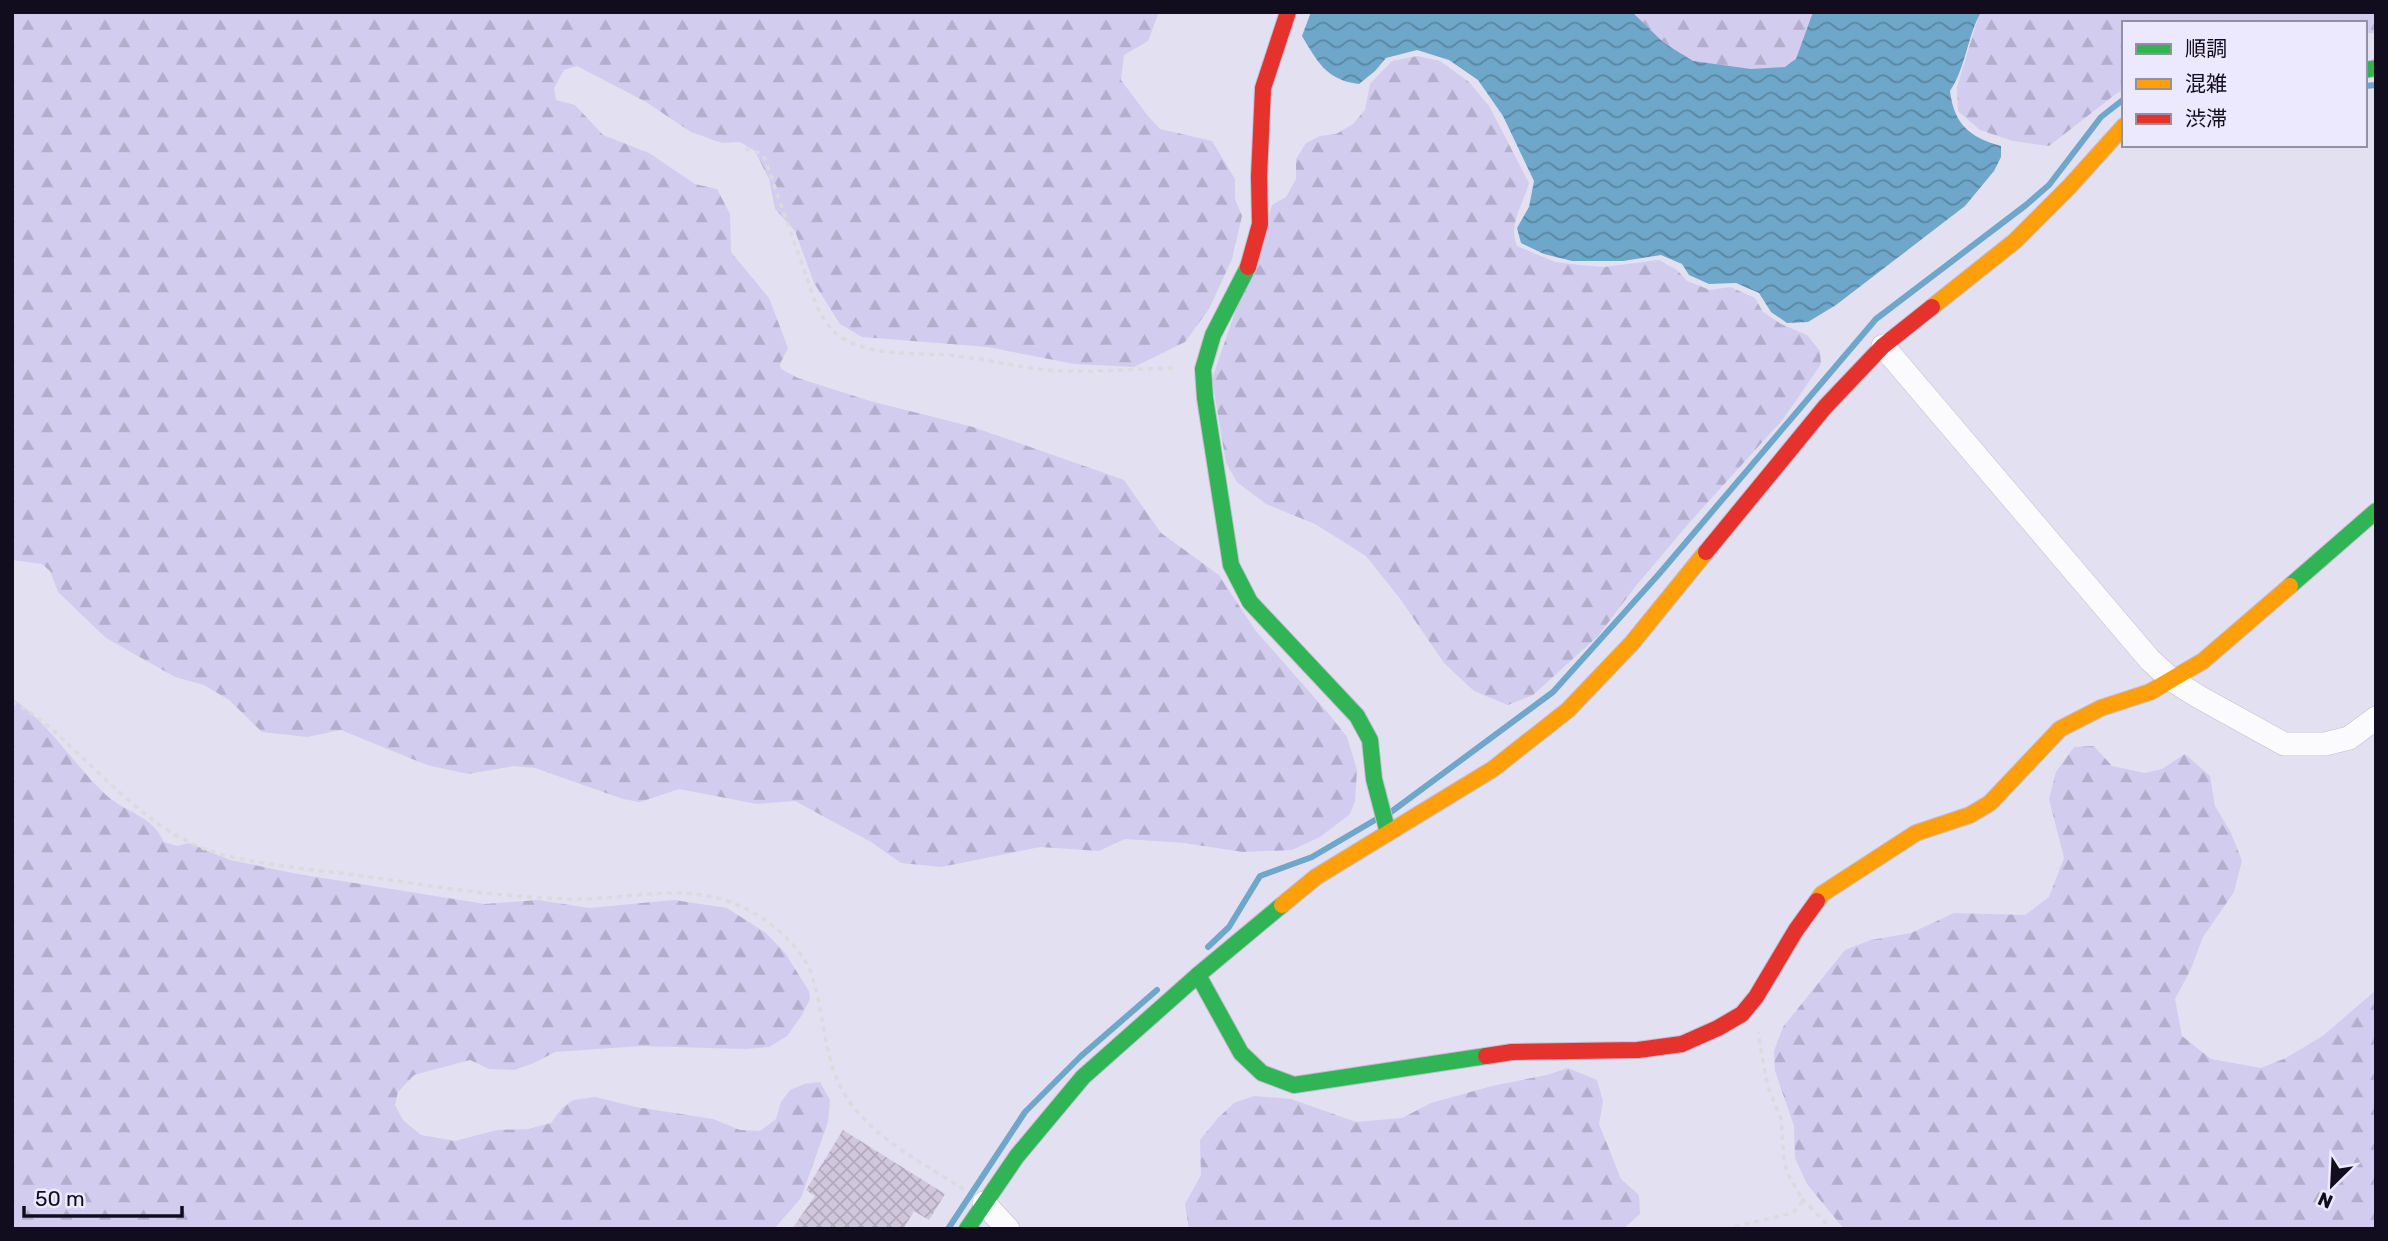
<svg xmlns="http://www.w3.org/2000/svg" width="2388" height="1241" font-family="Rubik,'Noto Sans JP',sans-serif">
  <defs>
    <pattern id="forest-firs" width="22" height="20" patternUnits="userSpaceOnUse" patternTransform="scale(1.75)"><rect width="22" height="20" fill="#d2ccee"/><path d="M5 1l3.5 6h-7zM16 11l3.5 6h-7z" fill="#b3aecc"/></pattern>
    <pattern id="water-waves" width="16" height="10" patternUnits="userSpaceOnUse" patternTransform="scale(1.75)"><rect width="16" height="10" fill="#6ea7c9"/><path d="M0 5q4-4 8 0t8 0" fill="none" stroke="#5986a3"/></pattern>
    <pattern id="building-cross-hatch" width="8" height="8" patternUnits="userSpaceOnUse" patternTransform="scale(1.75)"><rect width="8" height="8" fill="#d1c7dc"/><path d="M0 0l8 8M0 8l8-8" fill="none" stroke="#b2aabc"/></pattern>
  </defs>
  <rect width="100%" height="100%" fill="#e3e0f2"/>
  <g fill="url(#forest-firs)">
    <polygon points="12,12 1159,12 1148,41 1124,55 1121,80 1148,116 1160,129 1212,141 1235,179 1235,199 1242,216 1232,259 1209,309 1185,342 1134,367 1074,364 988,347 862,337 840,324 814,283 795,231 775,209 769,179 755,151 740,142 722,143 691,132 646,102 577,66 564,70 554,88 556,100 575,105 603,135 649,153 695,184 717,189 730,214 731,252 769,298 788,348 780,364 781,369 798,378 870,401 973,427 1124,480 1161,533 1219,575 1255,630 1328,713 1347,737 1357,770 1355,801 1350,814 1320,837 1292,850 1243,852 1184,843 1125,839 1099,851 1040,847 941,867 901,863 871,842 795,801 757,804 679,789 640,802 623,799 535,768 514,766 468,774 427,765 341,730 307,737 262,732 229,700 204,685 175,677 106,638 58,592 50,571 42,564 12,560"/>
    <polygon points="1622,12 1823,12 1813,43 1778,75 1682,64"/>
    <polygon points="1980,12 2376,12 2376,33 2365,33 2365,23 2124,23 2124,90 2117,93 2049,146 2013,141 1980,130 1958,111 1957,87"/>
    <path d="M 1417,56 L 1440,61 L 1469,82 L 1489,106 L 1529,183 C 1523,205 1508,224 1517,246 L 1555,262 L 1579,265 L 1604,267 L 1659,260 L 1677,270 L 1687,281 L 1710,290 L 1730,287 L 1755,298 L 1763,312 L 1781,324 L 1807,335 L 1820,351 L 1821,364 L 1784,418 L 1689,523 L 1635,587 L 1598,636 L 1533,695 L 1508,705 L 1474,691 L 1444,663 L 1401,600 L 1366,556 L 1315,524 L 1266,504 L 1237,482 L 1226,463 L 1212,379 L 1272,205 L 1286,197 L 1296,179 L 1296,159 L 1306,143 L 1320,136 L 1336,134 L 1353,124 L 1365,110 L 1370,84 L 1392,61 Z"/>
    <path d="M 12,698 C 50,724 73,764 106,795 C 126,813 152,815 164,842 L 177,846 L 189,843 L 230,860 L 298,874 L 485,904 L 538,900 L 589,908 L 674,900 L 727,908 L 766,933 L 785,953 L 809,991 L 810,999 L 802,1015 L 787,1036 L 769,1047 L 745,1049 L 641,1046 L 555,1052 L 534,1063 L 514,1070 L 489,1069 L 470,1060 L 414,1075 L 398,1092 L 395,1105 L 403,1120 L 421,1135 L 455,1141 L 497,1130 L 528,1129 L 551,1123 L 562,1108 L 573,1100 L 595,1097 L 636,1107 L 713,1119 L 740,1130 L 760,1131 L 776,1119 L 781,1102 L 790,1090 L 804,1084 L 820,1082 L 830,1100 L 828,1122 L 801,1198 L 774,1229 L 12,1229 Z"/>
    <polygon points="2094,746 2112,766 2145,773 2162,769 2185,754 2210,776 2215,806 2231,833 2242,861 2234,892 2203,937 2191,969 2175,999 2182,1036 2211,1059 2261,1068 2286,1058 2324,1035 2376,990 2376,1229 1844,1229 1807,1184 1795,1158 1794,1126 1775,1071 1774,1051 1783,1027 1845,950 1871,940 1911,933 1954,913 2025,915 2049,897 2064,858 2049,799 2056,772 2074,747"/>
    <polygon points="1568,1068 1597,1080 1603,1101 1599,1124 1621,1179 1639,1195 1640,1214 1623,1229 1189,1229 1185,1204 1201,1175 1200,1140 1218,1118 1234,1103 1254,1096 1291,1099 1356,1122 1402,1118 1431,1103 1492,1086 1547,1075"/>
  </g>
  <path fill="url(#water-waves)" d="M 1311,12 L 1632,12 L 1664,43 L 1693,61 L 1751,69 L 1785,67 L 1796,59 L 1813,12 L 1981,12 C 1967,37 1966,67 1950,91 C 1954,124 1969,137 2001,146 L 2001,157 L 1994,171 L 1965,206 L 1836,305 L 1808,322 L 1787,323 L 1771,312 L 1759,293 L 1736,283 L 1709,284 L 1689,275 L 1682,264 L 1661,255 L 1623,261 L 1572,261 L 1544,254 L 1521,243 L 1517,228 L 1529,207 L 1534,181 L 1503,116 L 1478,80 L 1449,60 L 1417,50 L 1386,58 L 1375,71 L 1359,84 C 1327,80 1318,63 1302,36 Z"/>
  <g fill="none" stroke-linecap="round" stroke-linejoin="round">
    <g stroke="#6ea7c9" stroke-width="6">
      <polyline points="2365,86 2376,85"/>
      <polyline points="1391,812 1553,692 1659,574 1876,319 2026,205 2049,185 2101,117 2124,99"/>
      <polyline points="1208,947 1229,927 1260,876 1312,857 1375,820"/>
      <polyline points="948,1229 1025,1112 1081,1056 1157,990"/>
    </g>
  </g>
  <polygon fill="url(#building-cross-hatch)" points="843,1130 945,1194 929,1220 914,1211 903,1229 792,1229 815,1196 806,1190"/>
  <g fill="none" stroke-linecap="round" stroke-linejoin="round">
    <g stroke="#c2bed0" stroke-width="24">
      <g id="street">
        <polyline points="1883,346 2150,660 2172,680 2199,697 2284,744 2325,744 2349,738 2376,718"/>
        <polyline points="984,1203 1008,1229"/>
      </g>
    </g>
    <g stroke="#c2bed0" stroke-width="18">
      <g id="fast">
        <polyline points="2365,70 2376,68"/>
        <polyline points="1248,267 1213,335 1203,369 1205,398 1231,565 1250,602 1357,716 1370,740 1374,779 1388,833"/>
        <polyline points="2290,586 2376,511"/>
        <polyline points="1198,975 1241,1053 1262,1073 1294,1085 1486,1056"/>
        <polyline points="967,1229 1017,1156 1083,1077 1198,975 1282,905"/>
      </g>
    </g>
    <g stroke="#c2bed0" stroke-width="18">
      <g id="slow">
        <polyline points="1932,307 2015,241 2070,186 2124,126"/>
        <polyline points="1817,901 1822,894 1916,833 1970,815 1990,803 2060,729 2101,708 2150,692 2203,661 2290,586"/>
        <polyline points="1282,905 1316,877 1493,769 1568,710 1632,643 1706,552"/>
      </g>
    </g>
    <g stroke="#c2bed0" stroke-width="18">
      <g id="jam">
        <polyline points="1248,267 1260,224 1259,177 1263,88 1288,12"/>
        <polyline points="1706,552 1825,407 1883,346 1932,307"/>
        <polyline points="1486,1056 1512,1052 1638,1050 1682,1044 1718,1028 1742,1014 1756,997 1796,930 1817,901"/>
      </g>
    </g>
    <g stroke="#dadadf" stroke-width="3.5" stroke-dasharray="5 5" stroke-linecap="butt">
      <path d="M 745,149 L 760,153 L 765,159 L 817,307 C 824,320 831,332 844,339 C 874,356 914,353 948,355 C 982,358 1015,367 1048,370 C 1091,374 1134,368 1176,368"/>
      <path d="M 12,702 C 36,714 53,730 72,748 C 118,790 161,839 224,855 C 269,866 316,870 363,876 C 432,886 502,898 572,899 C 629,900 685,881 740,906 C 767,918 800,944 811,973 C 826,1016 822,1063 849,1101 C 877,1141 925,1164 965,1190"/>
      <polyline points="1802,1199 1832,1229"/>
      <path d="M 1725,1229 L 1788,1214 C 1796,1211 1801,1208 1802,1199 L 1788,1174 L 1784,1162 L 1781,1119 L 1767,1084 L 1758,1032"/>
    </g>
    <use href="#street" stroke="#fbfafd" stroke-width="23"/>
    <use href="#fast" stroke="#30b455" stroke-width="16"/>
    <use href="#slow" stroke="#ff9f0a" stroke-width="16"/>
    <use href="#jam" stroke="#e5322d" stroke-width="16"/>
  </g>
  <rect width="2388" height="1241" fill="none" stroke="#110c1e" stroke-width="28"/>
  <rect x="2122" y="21" width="245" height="126" fill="#ece8fe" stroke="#9490a4" stroke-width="2"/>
  <rect x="2136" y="44" width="35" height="10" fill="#30b455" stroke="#9490a4" stroke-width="2"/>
  <text x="2185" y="56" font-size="21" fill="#110c1e">順調</text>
  <rect x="2136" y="79" width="35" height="10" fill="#ff9f0a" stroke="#9490a4" stroke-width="2"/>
  <text x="2185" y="91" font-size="21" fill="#110c1e">混雑</text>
  <rect x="2136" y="114" width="35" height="10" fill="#e5322d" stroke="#9490a4" stroke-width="2"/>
  <text x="2185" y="126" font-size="21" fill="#110c1e">渋滞</text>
  <g transform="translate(2332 1185) rotate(204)" stroke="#ece8fe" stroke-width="5" paint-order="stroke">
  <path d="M0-5L12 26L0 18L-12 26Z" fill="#110c1e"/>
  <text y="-10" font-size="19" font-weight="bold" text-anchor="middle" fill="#110c1e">N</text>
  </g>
  <path d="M24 1206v10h158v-10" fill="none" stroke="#110c1e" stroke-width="3.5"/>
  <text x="35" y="1206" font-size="21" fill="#110c1e" stroke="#ece8fe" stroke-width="5" paint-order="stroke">50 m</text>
</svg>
